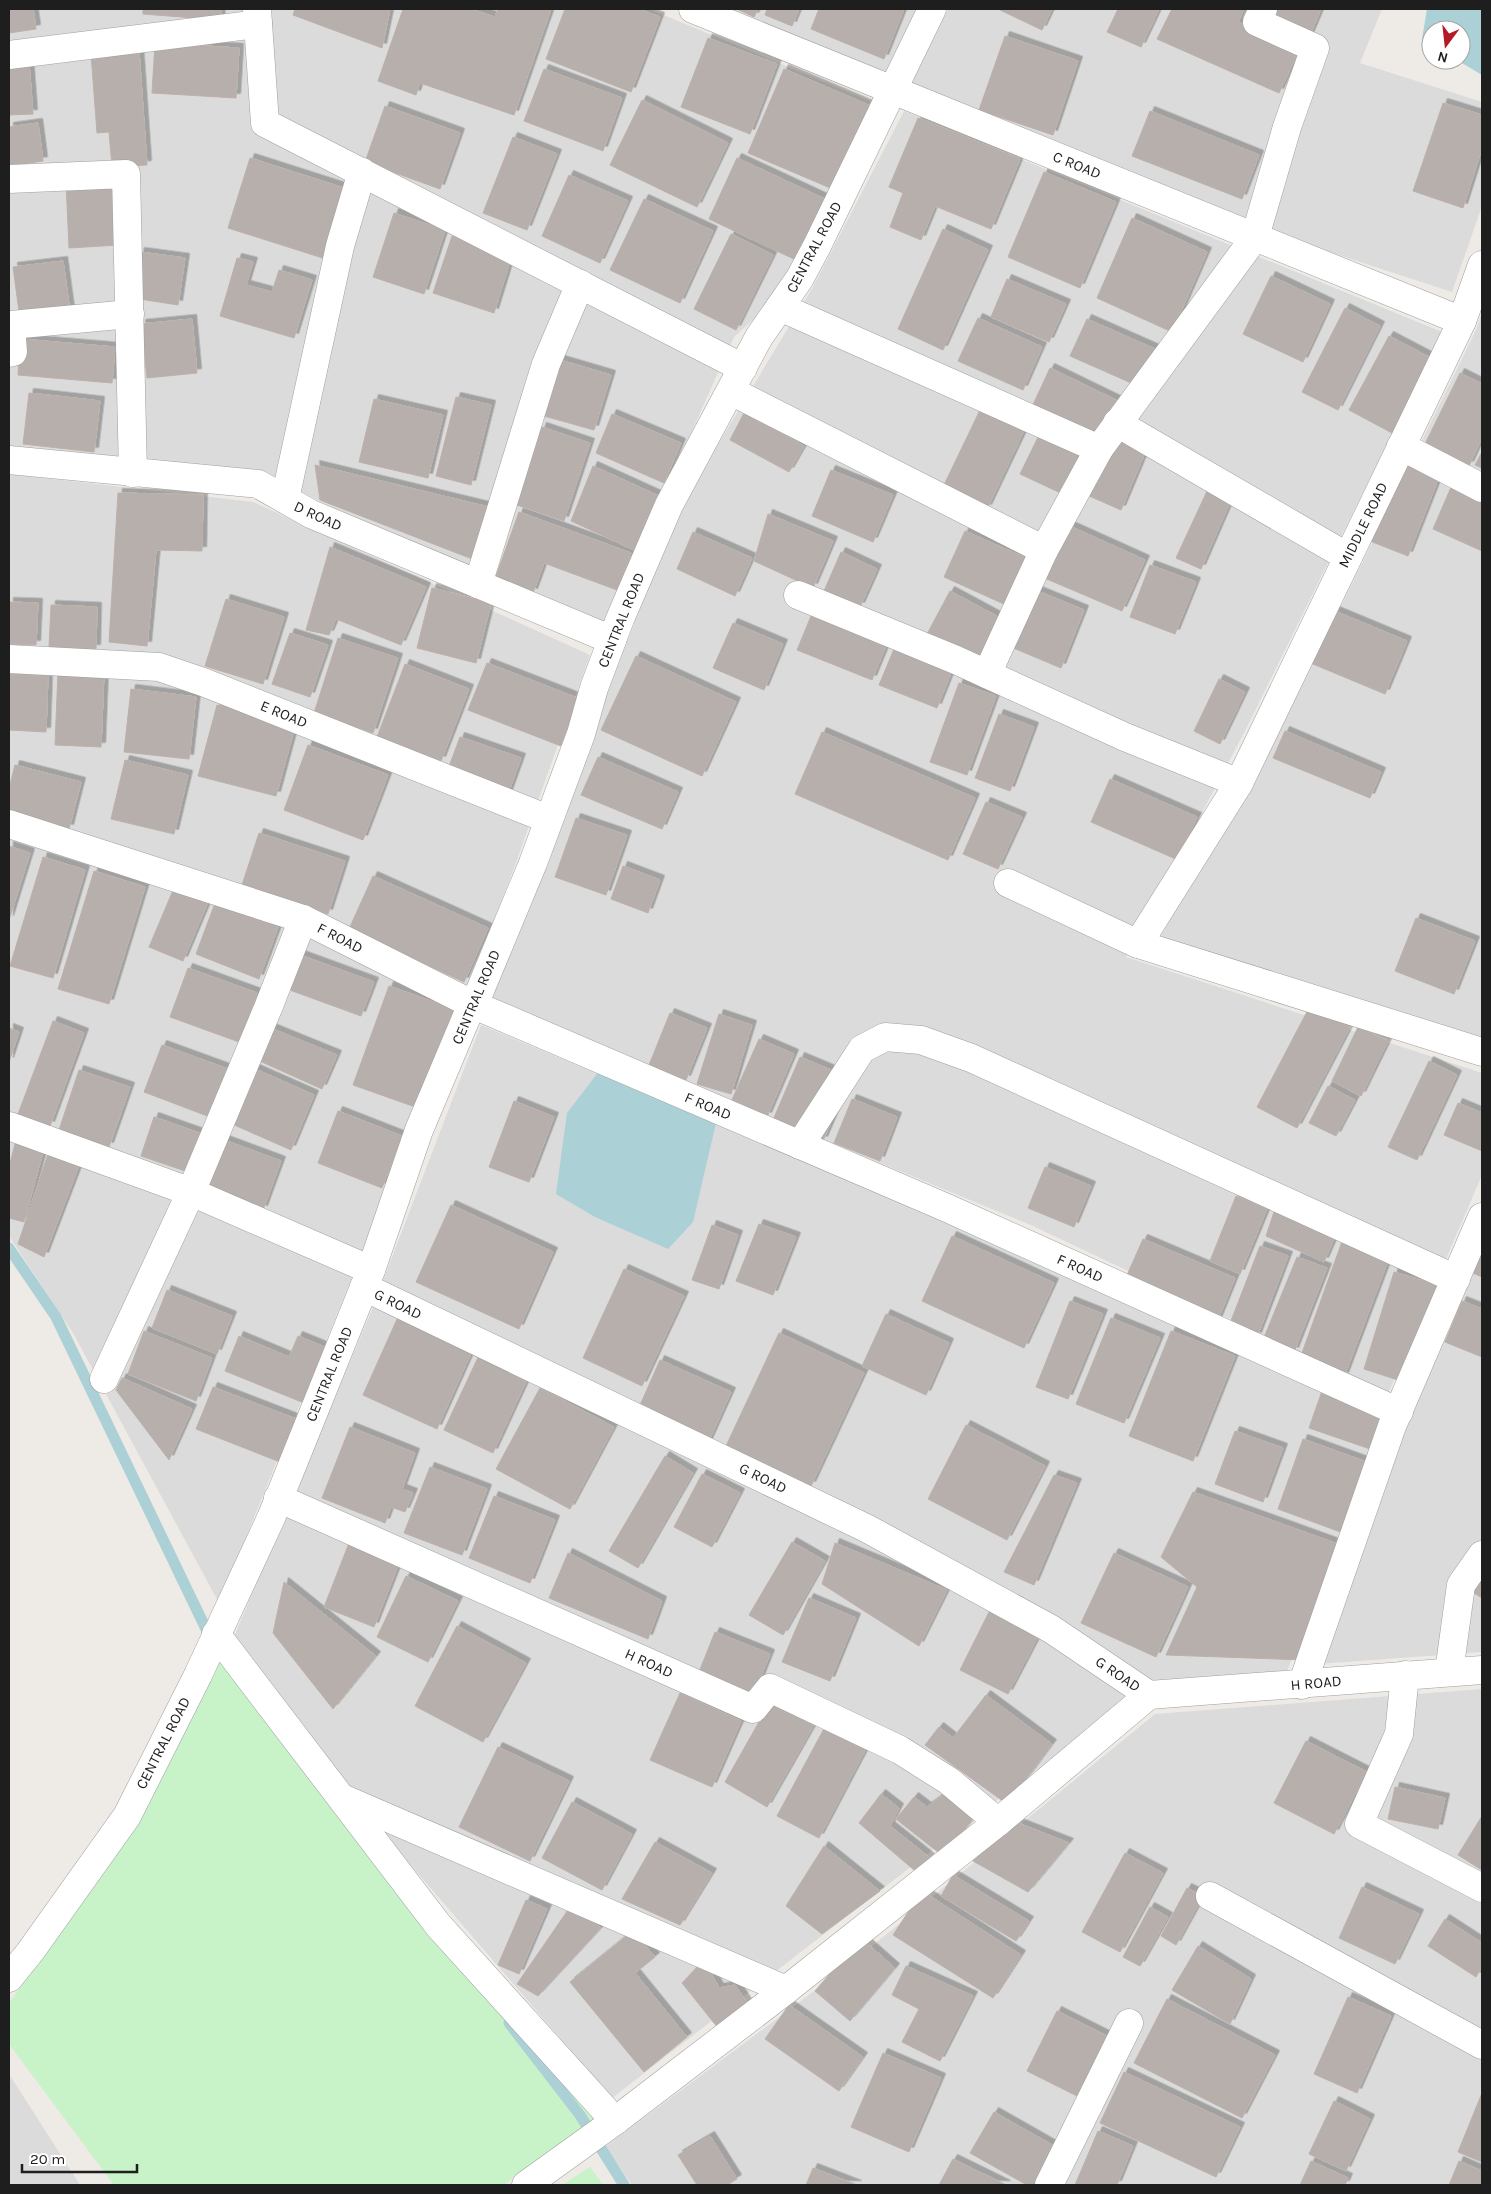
<svg xmlns="http://www.w3.org/2000/svg" width="1491" height="2194" font-family="Karla,sans-serif">
  <defs>
    <filter id="shadow"><feDropShadow dx="4.5" dy="-4.5" stdDeviation="0" flood-color="#0004"/></filter>
  </defs>
  <rect width="100%" height="100%" fill="#eeeae5"/>
  <g fill="#dcdbdb">
    <polygon points="9,9 649,9 870,101 789,288 734,337 606,623 380,531 267,475 9,451"/>
    <polygon points="727,9 921,9 887,77"/>
    <polygon points="948,9 1382,9 1360,63 1482,102 1482,206 1452,292 1284,237 908,87"/>
    <polygon points="904,111 1442,332 1247,727 1126,957 1482,1073 1482,1175 1388,1394 1033,1226 490,1002 565,800 680,507 813,287"/>
    <polygon points="1482,313 1482,1040 1157,943 1302,686 1476,330"/>
    <polygon points="9,474 253,502 590,655 514,868 375,1221 219,1603 73,1333 9,1236"/>
    <polygon points="481,1025 929,1213 1384,1415 1286,1674 1156,1680 1128,1699 612,2098 408,1862 233,1639 371,1312"/>
    <polygon points="1482,1241 1482,1652 1317,1664 1399,1427"/>
    <polygon points="1482,1689 1482,2185 632,2185 605,2147 849,1965 1155,1714"/>
    <polygon points="9,2074 80,2185 9,2185"/>
  </g>
  <g fill="#c8f2c7">
    <polygon points="216,1654 379,1870 599,2121 503,2185 114,2185 9,2044 9,2003 139,1822"/>
    <polygon points="590,2167 603,2185 562,2185"/>
  </g>
  <g fill="#abd0d6">
    <polygon points="1427,9 1482,9 1482,75 1457,60 1461,60 1461,30 1431,30 1431,44 1422,39"/>
    <polygon points="600,1070 716,1123 693,1222 668,1249 595,1217 556,1194 567,1113"/>
  </g>
  <g fill="none" stroke-linecap="round" stroke-linejoin="round">
    <g stroke="#abd0d6" stroke-width="11">
      <polyline points="9,1248 56,1317 206,1629 213,1638"/>
      <polyline points="509,2023 580,2115 624,2185"/>
    </g>
  </g>
  <g fill="#b6afab" stroke="#bdb0a9" filter="url(#shadow)">
    <polygon points="9,9 33,9 36,29 9,33"/>
    <polygon points="143,9 221,9 220,20 143,14"/>
    <polygon points="295,9 390,9 382,48 293,15"/>
    <polygon points="403,9 470,9 495,17 498,9 551,9 514,115 420,83 416,95 378,81"/>
    <polygon points="565,9 638,9 660,17 631,92 546,59"/>
    <polygon points="737,9 758,9 754,17"/>
    <polygon points="767,9 799,9 792,26 765,15"/>
    <polygon points="819,9 904,9 884,59 811,29"/>
    <polygon points="998,9 1052,9 1042,30"/>
    <polygon points="1118,9 1159,9 1141,47 1107,32"/>
    <polygon points="1172,9 1244,9 1238,22 1299,50 1279,93 1157,39"/>
    <polygon points="1269,9 1321,9 1307,42 1263,22"/>
    <polygon points="1005,36 1078,61 1053,135 979,110"/>
    <polygon points="708,38 777,64 750,134 681,107"/>
    <polygon points="155,43 239,48 236,98 152,93"/>
    <polygon points="139,51 147,165 112,167 109,132 97,133 91,54"/>
    <polygon points="29,63 33,114 9,115 9,64"/>
    <polygon points="544,69 622,98 603,151 524,121"/>
    <polygon points="784,69 871,106 835,190 748,153"/>
    <polygon points="642,100 728,143 697,207 610,165"/>
    <polygon points="1443,103 1482,115 1482,148 1463,208 1413,191"/>
    <polygon points="385,106 460,133 440,189 365,162"/>
    <polygon points="1150,111 1259,155 1242,199 1132,156"/>
    <polygon points="918,118 1020,159 991,229 935,206 921,240 890,227 903,193 889,187"/>
    <polygon points="38,123 43,161 9,166 9,127"/>
    <polygon points="513,137 557,154 527,230 483,213"/>
    <polygon points="250,158 350,190 329,260 228,228"/>
    <polygon points="737,158 825,199 796,260 709,219"/>
    <polygon points="1044,172 1116,202 1080,288 1008,257"/>
    <polygon points="569,175 628,201 600,263 542,236"/>
    <polygon points="116,181 119,245 69,248 66,183"/>
    <polygon points="644,199 713,231 680,303 610,270"/>
    <polygon points="394,213 445,230 424,294 373,277"/>
    <polygon points="1132,218 1207,252 1172,332 1097,298"/>
    <polygon points="943,229 988,250 943,350 898,329"/>
    <polygon points="731,234 773,255 736,330 694,309"/>
    <polygon points="452,236 512,255 494,313 433,293"/>
    <polygon points="140,252 185,258 178,305 133,298"/>
    <polygon points="237,258 253,262 246,285 272,292 279,270 312,280 294,338 220,316"/>
    <polygon points="63,261 70,312 20,319 13,267"/>
    <polygon points="1271,276 1330,304 1303,362 1243,334"/>
    <polygon points="1007,279 1066,304 1049,342 991,317"/>
    <polygon points="1345,308 1380,326 1338,410 1302,392"/>
    <polygon points="978,318 1042,347 1023,390 958,361"/>
    <polygon points="192,319 197,373 147,378 141,324"/>
    <polygon points="1087,319 1155,349 1138,386 1070,356"/>
    <polygon points="1389,336 1431,358 1392,433 1349,410"/>
    <polygon points="20,339 115,347 112,383 18,375"/>
    <polygon points="560,360 611,375 594,430 544,416"/>
    <polygon points="1050,368 1118,401 1099,441 1031,409"/>
    <polygon points="1460,373 1482,384 1482,438 1469,466 1425,444"/>
    <polygon points="29,393 100,401 94,452 23,444"/>
    <polygon points="456,397 491,405 471,485 436,476"/>
    <polygon points="374,399 443,415 428,478 359,462"/>
    <polygon points="980,410 1024,431 987,509 943,487"/>
    <polygon points="744,413 804,446 789,472 730,440"/>
    <polygon points="612,414 681,443 664,483 596,453"/>
    <polygon points="542,427 590,443 564,521 517,505"/>
    <polygon points="1041,431 1086,453 1065,495 1020,474"/>
    <polygon points="1113,434 1147,448 1121,510 1087,495"/>
    <polygon points="1482,452 1482,468 1475,465"/>
    <polygon points="1402,457 1441,472 1408,556 1370,541"/>
    <polygon points="315,465 493,508 480,562 320,500"/>
    <polygon points="593,466 659,496 634,550 571,521"/>
    <polygon points="831,470 893,495 873,542 812,516"/>
    <polygon points="1452,485 1482,499 1482,551 1433,529"/>
    <polygon points="1208,489 1231,500 1201,569 1176,558"/>
    <polygon points="118,493 203,495 202,551 156,550 147,646 109,642"/>
    <polygon points="519,512 631,553 617,590 544,563 533,593 495,579"/>
    <polygon points="768,514 833,541 813,588 754,561"/>
    <polygon points="1065,524 1145,560 1122,611 1042,577"/>
    <polygon points="965,531 1028,559 1006,605 944,577"/>
    <polygon points="693,532 752,558 735,596 677,569"/>
    <polygon points="330,547 426,587 401,645 336,619 329,635 306,630"/>
    <polygon points="841,552 877,569 860,607 824,591"/>
    <polygon points="1150,565 1196,582 1175,634 1130,617"/>
    <polygon points="432,588 491,603 476,663 417,648"/>
    <polygon points="1035,590 1084,610 1061,668 1011,647"/>
    <polygon points="950,591 1004,620 980,665 926,636"/>
    <polygon points="226,599 284,617 263,684 205,666"/>
    <polygon points="9,602 38,603 36,645 9,644"/>
    <polygon points="51,605 97,607 96,649 49,647"/>
    <polygon points="1330,609 1407,641 1385,694 1308,662"/>
    <polygon points="811,616 886,646 872,680 797,650"/>
    <polygon points="733,623 783,644 764,690 713,668"/>
    <polygon points="290,633 328,645 310,697 272,684"/>
    <polygon points="338,638 398,658 373,733 314,713"/>
    <polygon points="894,649 951,673 937,708 879,685"/>
    <polygon points="636,656 736,702 702,776 601,730"/>
    <polygon points="487,663 580,699 561,746 468,710"/>
    <polygon points="405,664 469,689 441,761 377,737"/>
    <polygon points="58,671 104,673 101,747 55,745"/>
    <polygon points="9,674 48,676 46,732 9,730"/>
    <polygon points="1219,679 1245,692 1220,744 1194,731"/>
    <polygon points="959,683 996,696 967,775 930,762"/>
    <polygon points="131,689 196,697 189,759 124,752"/>
    <polygon points="217,705 295,726 276,796 198,776"/>
    <polygon points="999,714 1034,727 1010,791 975,778"/>
    <polygon points="1285,731 1381,772 1370,798 1273,758"/>
    <polygon points="822,732 975,798 948,860 795,794"/>
    <polygon points="460,737 521,758 508,794 447,772"/>
    <polygon points="308,745 388,775 363,840 284,810"/>
    <polygon points="598,757 678,792 662,829 581,795"/>
    <polygon points="125,760 188,775 174,834 111,819"/>
    <polygon points="15,765 81,782 69,829 9,814 9,789"/>
    <polygon points="1110,779 1197,817 1178,860 1091,822"/>
    <polygon points="986,802 1022,817 998,869 963,854"/>
    <polygon points="576,818 627,835 606,895 555,877"/>
    <polygon points="259,833 345,861 328,914 242,885"/>
    <polygon points="9,846 30,853 9,920"/>
    <polygon points="43,857 85,870 53,978 10,966"/>
    <polygon points="623,866 660,880 648,913 611,899"/>
    <polygon points="94,871 145,887 109,1004 58,989"/>
    <polygon points="373,876 488,928 464,982 349,929"/>
    <polygon points="174,888 208,902 183,961 149,947"/>
    <polygon points="218,895 281,919 259,979 196,954"/>
    <polygon points="1416,918 1475,941 1454,994 1395,971"/>
    <polygon points="300,955 374,982 361,1016 287,989"/>
    <polygon points="188,968 257,993 239,1042 170,1017"/>
    <polygon points="389,986 453,1009 418,1108 353,1085"/>
    <polygon points="1311,1004 1351,1025 1297,1128 1257,1107"/>
    <polygon points="670,1013 707,1028 686,1080 649,1065"/>
    <polygon points="719,1014 752,1025 731,1094 697,1084"/>
    <polygon points="53,1021 84,1033 50,1126 18,1114"/>
    <polygon points="268,1027 337,1055 322,1089 253,1058"/>
    <polygon points="1358,1027 1388,1041 1361,1096 1332,1081"/>
    <polygon points="9,1028 19,1032 9,1062"/>
    <polygon points="759,1039 794,1054 767,1117 731,1102"/>
    <polygon points="162,1045 228,1069 210,1117 144,1092"/>
    <polygon points="800,1057 850,1078 823,1141 773,1120"/>
    <polygon points="1429,1061 1457,1075 1417,1160 1388,1147"/>
    <polygon points="255,1069 314,1095 291,1150 232,1124"/>
    <polygon points="79,1070 130,1087 109,1147 59,1130"/>
    <polygon points="1328,1086 1355,1100 1336,1136 1309,1123"/>
    <polygon points="852,1099 897,1117 880,1161 834,1143"/>
    <polygon points="514,1101 554,1117 529,1182 489,1167"/>
    <polygon points="1458,1103 1482,1113 1482,1151 1444,1135"/>
    <polygon points="338,1111 402,1136 382,1188 318,1163"/>
    <polygon points="154,1117 205,1135 191,1173 141,1156"/>
    <polygon points="216,1137 281,1161 263,1210 198,1186"/>
    <polygon points="16,1140 44,1148 24,1222 9,1218 9,1167"/>
    <polygon points="49,1151 80,1163 44,1257 18,1244"/>
    <polygon points="1045,1167 1091,1186 1074,1227 1028,1208"/>
    <polygon points="1236,1196 1267,1209 1240,1274 1210,1261"/>
    <polygon points="451,1205 553,1252 519,1329 416,1282"/>
    <polygon points="1276,1206 1337,1232 1324,1262 1266,1236"/>
    <polygon points="759,1224 796,1237 773,1295 736,1281"/>
    <polygon points="712,1225 738,1235 719,1289 692,1280"/>
    <polygon points="1482,1233 1482,1277 1466,1270"/>
    <polygon points="952,1236 1054,1283 1024,1348 922,1301"/>
    <polygon points="1344,1236 1391,1253 1344,1377 1302,1353"/>
    <polygon points="1143,1239 1235,1278 1217,1322 1124,1282"/>
    <polygon points="1260,1246 1288,1256 1257,1337 1229,1326"/>
    <polygon points="1297,1257 1327,1268 1294,1352 1263,1340"/>
    <polygon points="624,1269 684,1296 642,1386 583,1358"/>
    <polygon points="1394,1272 1438,1285 1407,1383 1364,1369"/>
    <polygon points="167,1290 232,1316 217,1354 152,1328"/>
    <polygon points="1070,1301 1103,1314 1068,1399 1036,1387"/>
    <polygon points="1462,1301 1482,1309 1482,1357 1445,1342"/>
    <polygon points="886,1314 949,1343 926,1395 862,1366"/>
    <polygon points="398,1317 472,1351 437,1429 363,1395"/>
    <polygon points="1111,1318 1160,1338 1124,1423 1076,1404"/>
    <polygon points="144,1331 212,1358 196,1401 128,1374"/>
    <polygon points="1171,1331 1235,1356 1193,1461 1129,1436"/>
    <polygon points="779,1333 864,1373 811,1486 726,1446"/>
    <polygon points="239,1336 289,1357 298,1336 332,1350 309,1405 225,1371"/>
    <polygon points="481,1351 530,1373 493,1453 444,1430"/>
    <polygon points="660,1360 731,1392 707,1445 637,1412"/>
    <polygon points="122,1378 192,1409 169,1460 116,1390"/>
    <polygon points="213,1387 296,1419 280,1462 196,1429"/>
    <polygon points="540,1388 614,1427 570,1509 496,1469"/>
    <polygon points="1322,1391 1389,1414 1376,1451 1309,1428"/>
    <polygon points="966,1425 1045,1466 1007,1540 928,1499"/>
    <polygon points="350,1427 415,1453 402,1489 413,1493 405,1512 391,1507 385,1523 322,1498"/>
    <polygon points="1235,1431 1283,1448 1263,1502 1215,1484"/>
    <polygon points="1303,1439 1372,1464 1346,1534 1278,1509"/>
    <polygon points="665,1456 693,1473 638,1568 609,1551"/>
    <polygon points="430,1467 487,1489 462,1555 404,1533"/>
    <polygon points="702,1474 740,1493 712,1547 674,1527"/>
    <polygon points="1054,1475 1077,1483 1034,1585 1004,1572"/>
    <polygon points="1193,1492 1346,1547 1305,1660 1166,1655 1197,1587 1161,1557"/>
    <polygon points="494,1496 555,1520 530,1583 469,1558"/>
    <polygon points="792,1542 825,1561 783,1635 749,1615"/>
    <polygon points="349,1543 399,1563 374,1627 324,1607"/>
    <polygon points="835,1543 947,1590 919,1646 822,1584"/>
    <polygon points="568,1553 662,1601 648,1639 549,1598"/>
    <polygon points="1114,1553 1188,1587 1156,1657 1081,1623"/>
    <polygon points="1482,1573 1482,1598 1471,1591"/>
    <polygon points="406,1576 458,1601 428,1662 377,1637"/>
    <polygon points="284,1582 376,1656 333,1709 273,1633"/>
    <polygon points="809,1598 856,1618 830,1681 782,1662"/>
    <polygon points="992,1606 1041,1631 1008,1694 960,1670"/>
    <polygon points="457,1626 526,1663 483,1742 415,1706"/>
    <polygon points="715,1632 770,1654 754,1694 699,1672"/>
    <polygon points="680,1693 741,1721 712,1787 650,1760"/>
    <polygon points="986,1695 1052,1744 1007,1804 925,1745 939,1727 953,1738"/>
    <polygon points="772,1699 815,1723 767,1807 725,1782"/>
    <polygon points="826,1725 867,1747 819,1838 777,1816"/>
    <polygon points="1306,1741 1367,1772 1334,1834 1274,1803"/>
    <polygon points="498,1747 569,1781 530,1861 459,1827"/>
    <polygon points="1395,1787 1445,1798 1438,1829 1388,1819"/>
    <polygon points="881,1794 899,1808 890,1826 930,1858 914,1870 859,1823"/>
    <polygon points="945,1794 963,1806 962,1811 973,1819 943,1856 896,1819 914,1797 927,1807"/>
    <polygon points="572,1802 632,1834 602,1890 542,1858"/>
    <polygon points="1482,1816 1482,1870 1458,1855"/>
    <polygon points="1013,1821 1069,1843 1028,1892 973,1861"/>
    <polygon points="655,1842 712,1873 680,1925 622,1899"/>
    <polygon points="824,1846 880,1891 822,1934 786,1906"/>
    <polygon points="1125,1853 1163,1873 1120,1952 1082,1932"/>
    <polygon points="953,1875 1029,1921 1016,1941 941,1896"/>
    <polygon points="1362,1887 1419,1914 1395,1964 1339,1938"/>
    <polygon points="1187,1888 1203,1896 1176,1945 1161,1936"/>
    <polygon points="922,1891 1021,1955 993,1998 893,1935"/>
    <polygon points="526,1900 547,1909 519,1974 498,1965"/>
    <polygon points="570,1907 601,1928 538,1996 517,1984"/>
    <polygon points="1150,1907 1168,1917 1140,1966 1123,1957"/>
    <polygon points="1445,1919 1482,1943 1482,1966 1476,1977 1428,1946"/>
    <polygon points="633,1931 655,1957 635,1973 687,2037 644,2072 570,1982"/>
    <polygon points="861,1938 895,1968 850,2021 815,1991"/>
    <polygon points="1198,1946 1251,1979 1230,2024 1172,1990"/>
    <polygon points="704,1960 719,1988 735,1985 749,2006 718,2028 682,1983"/>
    <polygon points="906,1966 973,1996 940,2061 902,2042 919,2009 892,1995"/>
    <polygon points="1348,1997 1391,2016 1357,2093 1314,2074"/>
    <polygon points="1167,1999 1275,2055 1242,2118 1134,2063"/>
    <polygon points="789,2005 863,2057 839,2091 765,2039"/>
    <polygon points="1057,2011 1113,2039 1083,2099 1027,2071"/>
    <polygon points="883,2053 941,2078 909,2152 851,2127"/>
    <polygon points="1124,2072 1240,2127 1216,2177 1100,2123"/>
    <polygon points="1482,2093 1482,2162 1458,2152"/>
    <polygon points="1334,2101 1370,2119 1346,2171 1309,2154"/>
    <polygon points="994,2112 1059,2149 1038,2185 1027,2185 970,2153"/>
    <polygon points="1098,2131 1133,2146 1117,2185 1075,2185"/>
    <polygon points="710,2136 737,2179 727,2185 697,2185 678,2155"/>
    <polygon points="953,2159 1006,2185 939,2185"/>
    <polygon points="1311,2161 1348,2178 1345,2185 1300,2185"/>
    <polygon points="1459,2161 1482,2171 1482,2185 1449,2185"/>
    <polygon points="813,2168 857,2185 806,2185"/>
  </g>
  <g fill="none" stroke-linecap="round" stroke-linejoin="round">
    <g stroke="#9f9f9f" stroke-width="29">
      <g id="minor">
        <polyline points="257,9 265,123 743,368"/>
        <polyline points="693,9 1462,321"/>
        <polyline points="9,55 258,24"/>
        <polyline points="9,179 126,174 133,473"/>
        <polyline points="780,307 1099,449"/>
        <polyline points="9,353 13,352 11,325 130,314"/>
        <polyline points="731,391 1044,550 987,674"/>
        <polyline points="1117,423 1348,557"/>
        <polyline points="1401,446 1482,488"/>
        <polyline points="9,460 258,484 311,514 612,640"/>
        <polyline points="285,499 340,246 362,172"/>
        <polyline points="1044,550 1099,449 1255,237 1287,127 1315,48 1257,22 1263,9"/>
        <polyline points="478,584 546,364 580,284"/>
        <polyline points="798,595 956,660 1125,737 1239,783 1138,944"/>
        <polyline points="9,659 159,667 203,682 548,819"/>
        <polyline points="1239,783 1462,321 1482,265"/>
        <polyline points="9,824 303,919 474,1005 947,1208 1399,1412"/>
        <polyline points="1008,883 1138,944 1482,1052"/>
        <polyline points="9,1126 191,1192 371,1270"/>
        <polyline points="800,1145 862,1049 885,1037 921,1040 971,1058 1456,1279"/>
        <polyline points="364,1287 866,1528 1051,1629 1149,1695"/>
        <polyline points="104,1379 191,1192 268,1008 303,919"/>
        <polyline points="278,1498 753,1709 770,1688 900,1750 949,1781 998,1822"/>
        <polyline points="216,1634 438,1925 615,2121 526,2185"/>
        <polyline points="1449,1672 1461,1585 1482,1555"/>
        <polyline points="1405,1675 1399,1734 1359,1824 1482,1888"/>
        <polyline points="1302,1685 1392,1426 1482,1217"/>
        <polyline points="1149,1695 1482,1670"/>
        <polyline points="342,1798 786,1990"/>
        <polyline points="1210,1896 1482,2045"/>
        <polyline points="9,1978 30,1952 127,1816 198,1675 271,1518 371,1270 419,1130 467,1016 474,1005 533,863 581,734 594,688 620,619 669,505 759,337 800,278 817,246 932,9"/>
        <polyline points="615,2121 786,1990 998,1822 1149,1695"/>
        <polyline points="1049,2185 1129,2023"/>
      </g>
    </g>
    <use href="#minor" stroke="#fff" stroke-width="28"/>
  </g>
  <g text-anchor="middle" dominant-baseline="central" stroke-width="5" stroke-linejoin="round" paint-order="stroke">
    <g font-size="15" fill="#1e1e1e" stroke="#fff">
      <text transform="translate(1077 165) rotate(22)">C ROAD</text>
      <text transform="translate(814 247) rotate(-62)">CENTRAL ROAD</text>
      <text transform="translate(318 516) rotate(25)">D ROAD</text>
      <text transform="translate(1363 525) rotate(-64)">MIDDLE ROAD</text>
      <text transform="translate(621 620) rotate(-68)">CENTRAL ROAD</text>
      <text transform="translate(284 714) rotate(22)">E ROAD</text>
      <text transform="translate(340 938) rotate(27)">F ROAD</text>
      <text transform="translate(476 997) rotate(-67)">CENTRAL ROAD</text>
      <text transform="translate(708 1106) rotate(23)">F ROAD</text>
      <text transform="translate(1080 1268) rotate(24)">F ROAD</text>
      <text transform="translate(398 1304) rotate(26)">G ROAD</text>
      <text transform="translate(329 1374) rotate(-68)">CENTRAL ROAD</text>
      <text transform="translate(763 1478) rotate(26)">G ROAD</text>
      <text transform="translate(649 1663) rotate(24)">H ROAD</text>
      <text transform="translate(1118 1674) rotate(34)">G ROAD</text>
      <text transform="translate(1316 1683) rotate(-5)">H ROAD</text>
      <text transform="translate(163 1743) rotate(-63)">CENTRAL ROAD</text>
    </g>
  </g>
  <rect width="1491" height="2194" fill="none" stroke="#1e1e1e" stroke-width="20"/>
  <g transform="translate(1446 45) rotate(195)"><circle r="24" fill="#ffffff" stroke="#a5a5a5"/>
  <path d="M0-4L9 19L0 12L-9 19Z" fill="#b31927"/>
  <text y="-8" font-size="14" font-weight="bold" text-anchor="middle" fill="#1e1e1e">N</text>
  </g>
  <path d="M22 2164v8h115v-8" fill="none" stroke="#1e1e1e" stroke-width="2.5"/>
  <text x="30" y="2164" font-size="15" fill="#1e1e1e" stroke="#ffffff" stroke-width="4" paint-order="stroke">20 m</text>
</svg>
